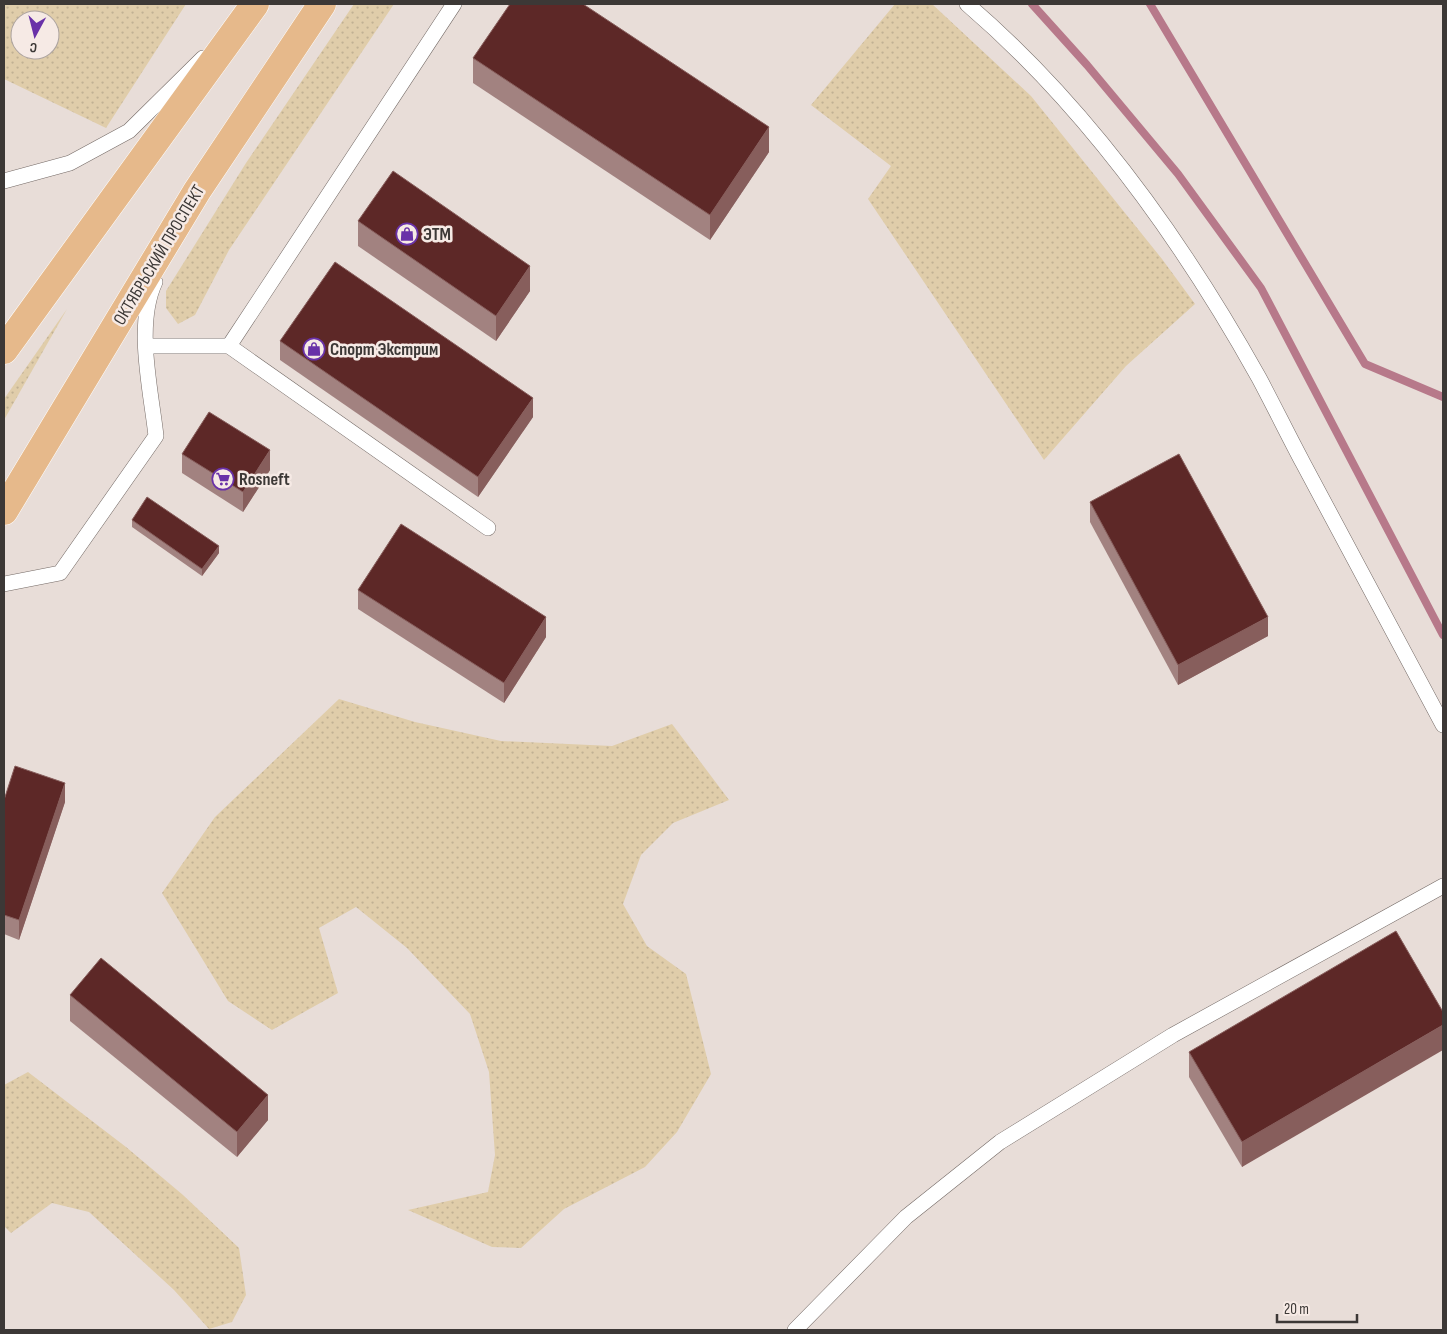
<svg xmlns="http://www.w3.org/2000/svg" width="1447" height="1334" font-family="'Sofia Sans Condensed',sans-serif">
  <defs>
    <pattern id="grass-dots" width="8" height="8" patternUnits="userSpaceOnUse" patternTransform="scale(1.25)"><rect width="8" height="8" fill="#e0cdaa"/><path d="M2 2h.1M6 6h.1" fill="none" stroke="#c1b193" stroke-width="1.8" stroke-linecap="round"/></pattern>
  </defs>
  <rect width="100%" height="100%" fill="#e8ddd8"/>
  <g fill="url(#grass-dots)" fill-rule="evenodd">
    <path d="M 4,4 L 186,4 L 106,128 L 4,79 ZM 20,20 L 50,20 L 50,50 L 20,50 Z"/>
    <polygon points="354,4 394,4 229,250 195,315 178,324 166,308 166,291 246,163"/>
    <polygon points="895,4 932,4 1031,96 1162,259 1195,304 1126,366 1044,460 868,199 891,166 811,105"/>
    <polygon points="67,309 4,420 4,399"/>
    <polygon points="339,699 415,722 501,741 612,746 672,724 729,800 673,823 641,855 623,904 647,946 686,974 711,1074 677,1132 645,1167 564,1209 521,1248 492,1247 408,1210 488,1192 495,1155 489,1072 470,1014 407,948 356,907 319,928 338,993 272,1030 228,1001 162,893 215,817"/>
    <polygon points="28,1072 126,1147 183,1195 239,1248 246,1295 232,1322 209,1329 174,1290 89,1212 52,1203 11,1233 4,1226 4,1085"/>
  </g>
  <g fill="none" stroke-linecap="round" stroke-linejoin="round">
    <g stroke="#b7798a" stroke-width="8">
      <polyline points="1032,4 1087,65 1178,174 1261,288 1443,635"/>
      <polyline points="1150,4 1365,364 1443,397"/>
    </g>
    <g stroke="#746a66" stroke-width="16">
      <g id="lane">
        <path d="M 967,4 C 1087,107 1182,240 1259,378 C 1274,406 1288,435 1303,463 C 1350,550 1396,638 1443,725"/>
        <polyline points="4,181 70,163 129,131 203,58"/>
        <polyline points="146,346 229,346 488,528"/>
        <polyline points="229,346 454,4"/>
        <path d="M 4,584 L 60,573 L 156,436 C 151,390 135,325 155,282"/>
        <polyline points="795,1330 906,1217 1000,1142 1173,1035 1443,886"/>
      </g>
    </g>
    <g stroke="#fff" stroke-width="29">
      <g id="primary">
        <polyline points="4,350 255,4"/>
        <polyline points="4,511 197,191 322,4"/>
      </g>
    </g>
    <use href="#lane" stroke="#fff" stroke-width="15"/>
    <use href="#primary" stroke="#e6b98b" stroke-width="28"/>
  </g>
  <g fill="#a28280">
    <polygon points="473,58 769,152 710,240 473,83"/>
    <polygon points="358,221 530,291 496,341 358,246"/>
    <polygon points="280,341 533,417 478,497 280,360"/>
    <polygon points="182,454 270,470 243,512 182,473"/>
    <polygon points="1090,502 1268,636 1178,685 1090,522"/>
    <polygon points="132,520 219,553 202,576 132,527"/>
    <polygon points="358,590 546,637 504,703 358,609"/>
    <polygon points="4,800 65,802 19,940 4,934"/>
    <polygon points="70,995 268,1120 237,1157 70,1021"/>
    <polygon points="1443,1012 1242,1167 1189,1077 1189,1052"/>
  </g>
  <g fill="#875e5c">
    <polygon points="769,127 769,152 710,240 710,215"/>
    <polygon points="530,266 530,291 496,341 496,316"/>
    <polygon points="533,398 533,417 478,497 478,477"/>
    <polygon points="270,450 270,470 243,512 243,492"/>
    <polygon points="219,546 219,553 202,576 202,569"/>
    <polygon points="546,617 546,637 504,703 504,683"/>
    <polygon points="1268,617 1268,636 1178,685 1178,665"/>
    <polygon points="65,783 65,802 19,940 19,920"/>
    <polygon points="1443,1025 1443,1050 1242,1167 1242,1142"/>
    <polygon points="268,1095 268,1120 237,1157 237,1132"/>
  </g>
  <g fill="#5d2827" stroke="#875e5c">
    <polygon points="510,4 583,4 769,127 710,215 473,58"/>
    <polygon points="393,171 530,266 496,316 358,221"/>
    <polygon points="335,262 533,398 478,477 280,341"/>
    <polygon points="209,412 270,450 243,492 182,454"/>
    <polygon points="1179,454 1268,617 1178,665 1090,502"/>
    <polygon points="147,497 219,546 202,569 132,520"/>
    <polygon points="401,524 546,617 504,683 358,590"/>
    <polygon points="15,766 65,783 19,920 4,915 4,800"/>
    <polygon points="1396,931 1443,1012 1443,1025 1242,1142 1189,1052"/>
    <polygon points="101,958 268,1095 237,1132 70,995"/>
  </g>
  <defs>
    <g id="shop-ring" transform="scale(1.125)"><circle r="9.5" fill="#f6eae5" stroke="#6931a8" stroke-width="1.5"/><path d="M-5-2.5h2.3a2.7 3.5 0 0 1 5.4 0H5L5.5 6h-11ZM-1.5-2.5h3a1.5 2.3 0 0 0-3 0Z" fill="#6931a8"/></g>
    <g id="supermarket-ring" transform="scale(1.125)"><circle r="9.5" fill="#f6eae5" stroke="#6931a8" stroke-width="1.5"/><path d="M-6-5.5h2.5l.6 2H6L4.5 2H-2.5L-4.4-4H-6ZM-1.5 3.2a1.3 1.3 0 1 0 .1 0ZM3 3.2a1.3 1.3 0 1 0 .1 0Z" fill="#6931a8"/></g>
  </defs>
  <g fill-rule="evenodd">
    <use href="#shop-ring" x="407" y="234"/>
    <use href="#shop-ring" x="314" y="349"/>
    <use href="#supermarket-ring" x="223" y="479"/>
  </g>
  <g text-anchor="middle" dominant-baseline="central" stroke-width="5" stroke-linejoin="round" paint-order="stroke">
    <g font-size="18" font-weight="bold" fill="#3c3836" stroke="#f6eae5" text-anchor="start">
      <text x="423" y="234">ЭТМ</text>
      <text x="330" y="349">Спорт Экстрим</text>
      <text x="239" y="479">Rosneft</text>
    </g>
    <g font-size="18" fill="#3c3836" stroke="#f6eae5">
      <text transform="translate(159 255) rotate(-59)">ОКТЯБРЬСКИЙ ПРОСПЕКТ</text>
    </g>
  </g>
  <rect width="1447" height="1334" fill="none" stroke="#3c3836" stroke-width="10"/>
  <g transform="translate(35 35) rotate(187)"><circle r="24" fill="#f6eae5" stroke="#aca39f"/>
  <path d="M0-4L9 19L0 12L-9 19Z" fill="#6931a8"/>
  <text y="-8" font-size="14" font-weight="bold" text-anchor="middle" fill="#3c3836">С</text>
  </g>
  <path d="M1277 1314v8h80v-8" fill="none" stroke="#3c3836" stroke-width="2.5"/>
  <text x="1284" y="1314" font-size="15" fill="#3c3836" stroke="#f6eae5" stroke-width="4" paint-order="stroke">20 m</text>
</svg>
